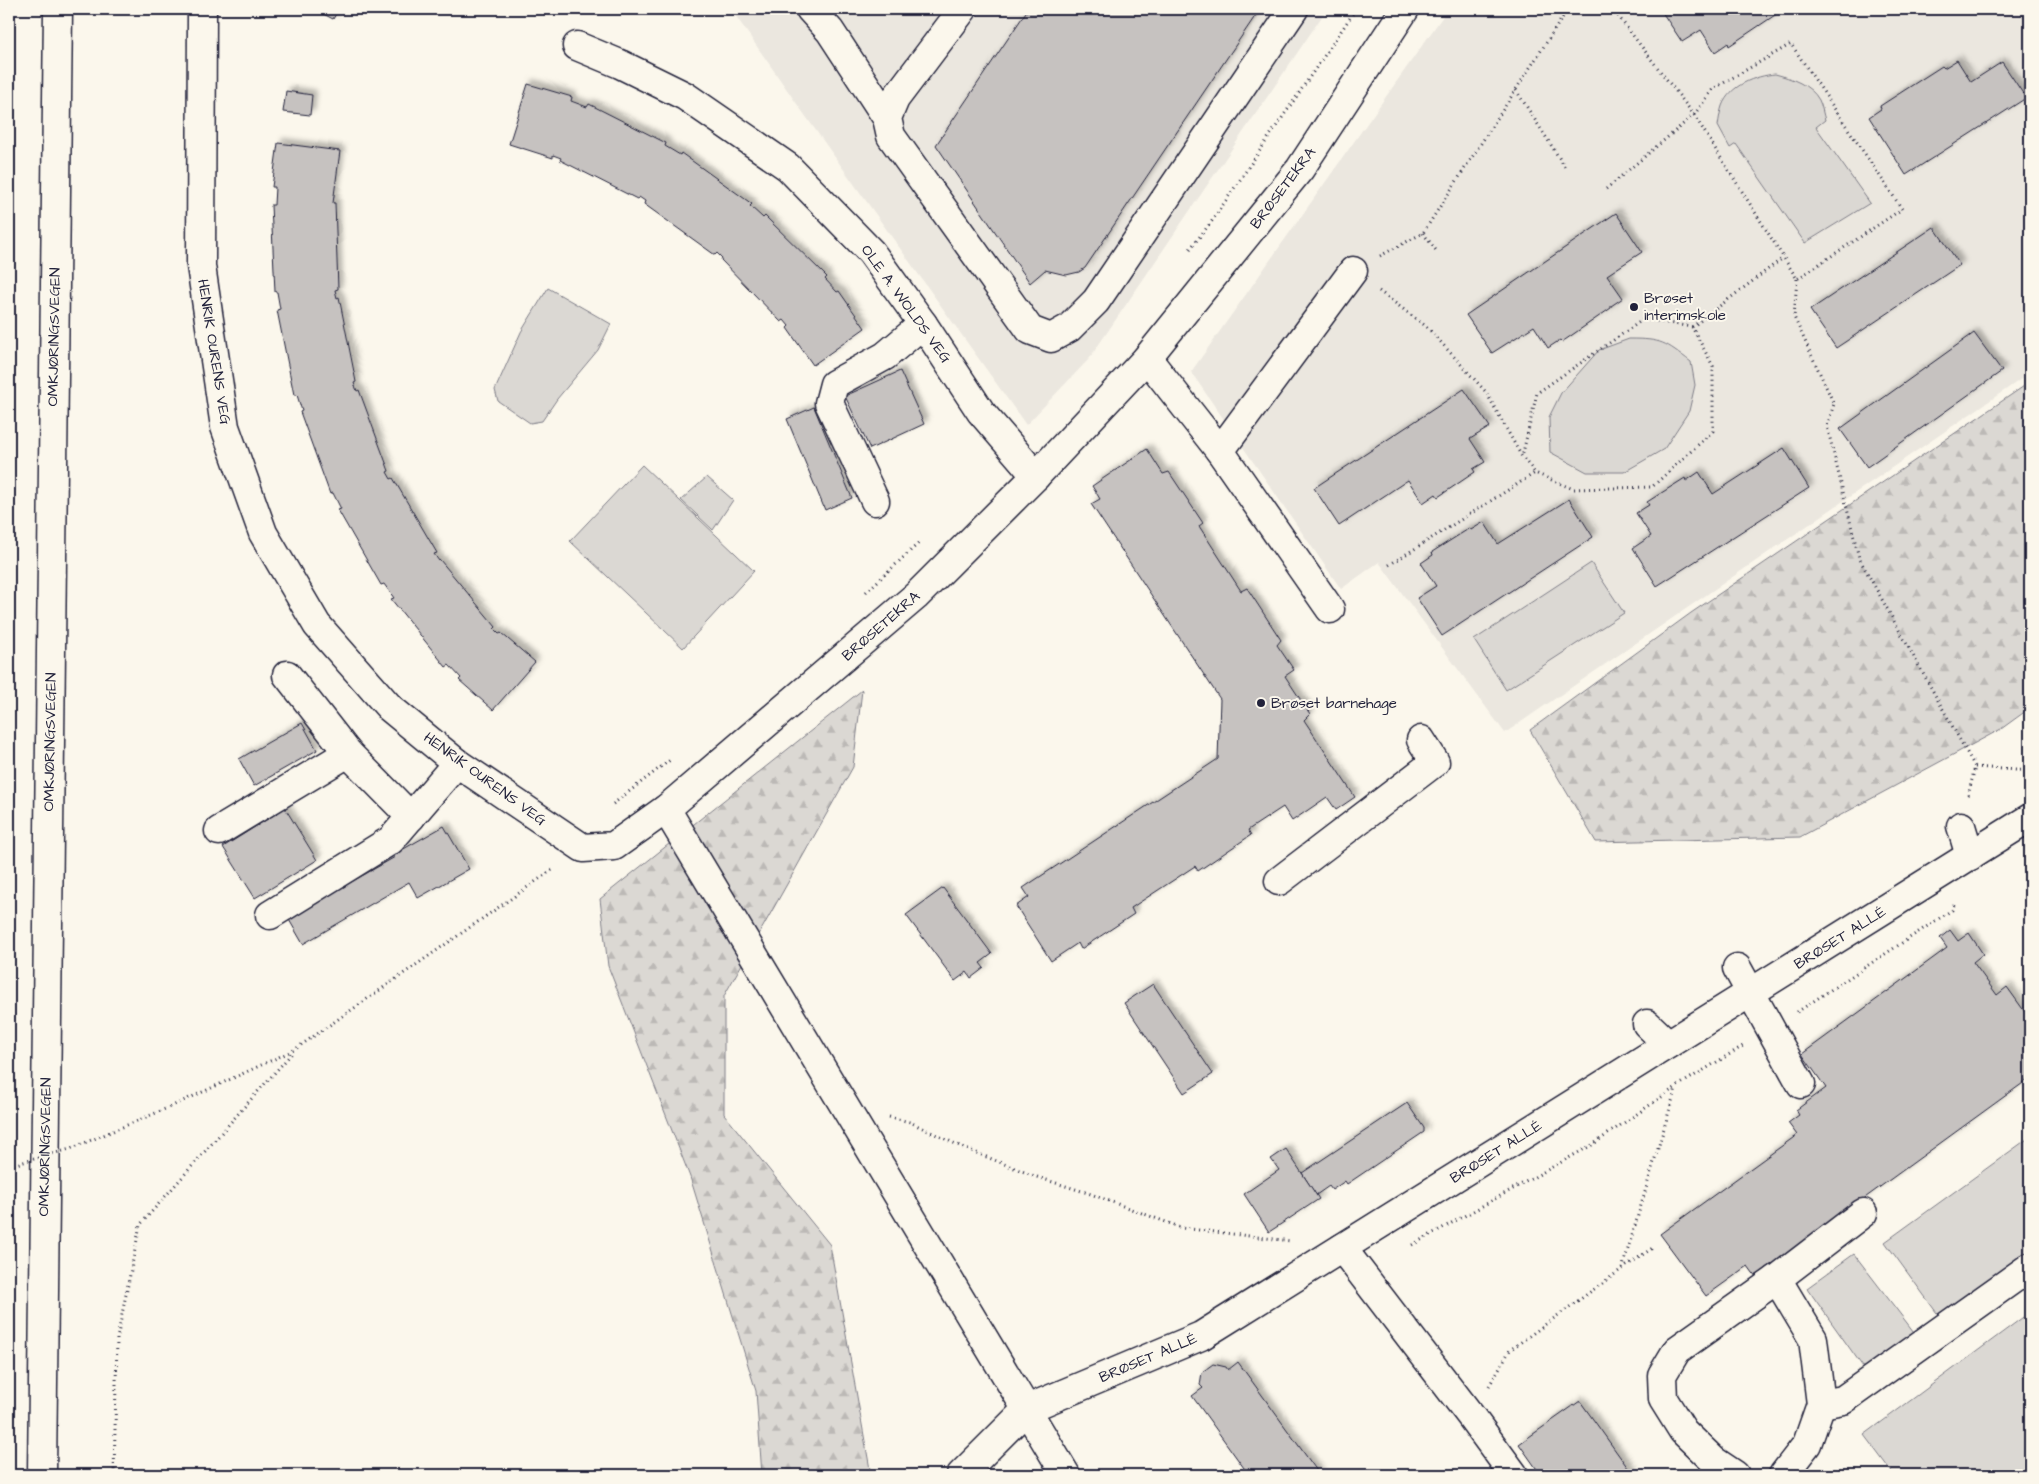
<svg xmlns="http://www.w3.org/2000/svg" width="2039" height="1484" font-family="'Architects Daughter',sans-serif">
  <defs>
    <pattern id="forest-firs" width="22" height="20" patternUnits="userSpaceOnUse" patternTransform="scale(1.25)"><rect width="22" height="20" fill="#dbd8d3"/><path d="M5 1l3.5 6h-7zM16 11l3.5 6h-7z" fill="#bcb9b6"/></pattern>
    <filter id="shadow"><feDropShadow dx="4.5" dy="-4.5" stdDeviation="2.5" flood-color="#0004"/></filter>
  </defs>
  <rect width="100%" height="100%" fill="#fbf7ec"/>
  <filter id="ink" filterUnits="userSpaceOnUse"><feTurbulence type="fractalNoise" baseFrequency=".02" numOctaves="2"/><feDisplacementMap in="SourceGraphic" scale="10" xChannelSelector="R" yChannelSelector="G"/><feConvolveMatrix kernelMatrix="1 2 1 2 8 2 1 2 1" color-interpolation-filters="sRGB"/></filter>
  <g filter="url(#ink)">
    <g fill="#ebe7df">
      <polygon points="736,9 1327,9 1089,359 1026,425 797,104 733,12"/>
      <polygon points="1448,9 2030,9 2030,373 1505,733 1379,562 1341,589 1191,372"/>
    </g>
    <g fill="#dbd8d3" stroke="#7e7d87">
      <path d="M 1775,74 C 1791,78 1811,85 1819,100 C 1822,106 1823,114 1825,120 L 1816,127 L 1870,203 L 1805,243 L 1736,144 L 1730,148 L 1718,126 C 1719,119 1720,112 1722,106 C 1730,85 1755,76 1775,74 Z"/>
      <polygon points="548,288 611,324 598,350 557,399 542,421 530,423 498,401 495,390 521,332"/>
      <path d="M 1629,339 C 1662,339 1665,342 1691,362 L 1695,385 L 1689,411 L 1664,449 L 1624,472 L 1587,472 L 1550,452 L 1549,417 L 1561,393 L 1599,350 Z"/>
      <polygon points="642,465 754,571 683,648 570,541"/>
      <polygon points="707,477 733,500 713,530 681,500"/>
      <polygon points="1591,563 1624,613 1506,690 1474,640"/>
      <polygon points="2030,1137 2030,1256 1942,1320 1885,1242"/>
      <polygon points="1854,1254 1917,1336 1868,1374 1807,1288"/>
      <polygon points="2030,1312 2030,1475 1894,1475 1864,1435"/>
    </g>
    <g fill="url(#forest-firs)" stroke="#7e7d87">
      <polygon points="2030,382 2030,708 2001,729 1800,837 1596,842 1530,730 1691,613"/>
      <polygon points="862,690 853,767 724,996 724,1114 830,1245 871,1475 762,1475 756,1391 690,1177 608,966 600,899"/>
    </g>
    <g fill="#c6c2c0" stroke="#22223b" filter="url(#shadow)">
      <polygon points="314,9 339,9 333,19"/>
      <polygon points="1028,9 1260,9 1085,268 1079,272 1066,275 1045,270 1030,283 936,145"/>
      <polygon points="1660,9 1784,9 1729,46 1728,43 1715,52 1701,30 1682,42"/>
      <polygon points="1957,60 1971,82 2002,62 2026,98 1906,175 1869,117 1881,109 1880,106 1942,66 1944,68"/>
      <polygon points="528,84 572,97 571,101 587,107 589,104 666,143 665,146 680,155 681,153 752,204 750,206 763,218 765,216 827,277 825,279 837,292 839,291 865,328 813,365 787,328 789,326 784,320 781,322 721,260 722,258 717,253 715,255 644,204 645,201 639,197 637,199 560,160 561,158 553,155 553,158 509,144"/>
      <polygon points="286,91 312,95 310,115 283,112"/>
      <polygon points="278,143 340,151 333,203 335,203 338,289 335,290 337,298 339,297 356,382 354,383 357,391 359,390 389,471 387,472 391,479 393,478 437,553 434,554 439,561 440,560 496,627 494,629 499,634 501,633 535,662 493,710 459,680 461,678 449,665 446,667 391,599 394,598 384,584 381,585 338,510 341,509 333,493 330,494 300,412 302,411 297,395 294,395 277,310 280,309 277,292 275,292 271,205 274,205 275,187 272,187"/>
      <polygon points="1616,213 1642,252 1607,275 1623,298 1611,306 1611,308 1562,342 1560,340 1548,348 1534,326 1492,353 1466,315"/>
      <polygon points="1934,227 1960,265 1836,348 1810,310"/>
      <polygon points="1974,333 2002,371 1867,467 1840,429"/>
      <polygon points="900,371 924,424 870,449 845,396"/>
      <polygon points="1464,389 1490,427 1470,439 1485,462 1473,469 1475,472 1438,497 1436,494 1423,503 1408,480 1339,526 1314,488"/>
      <polygon points="814,407 852,498 825,510 787,419"/>
      <polygon points="1784,448 1809,488 1657,586 1633,548 1651,536 1636,513 1649,505 1647,502 1685,478 1686,481 1699,472 1713,494"/>
      <polygon points="1147,449 1163,474 1169,472 1203,523 1199,526 1241,591 1247,588 1281,640 1277,645 1294,670 1285,676 1310,714 1304,720 1355,797 1336,810 1327,797 1292,821 1283,807 1248,830 1251,835 1198,871 1195,866 1131,908 1134,914 1081,949 1078,943 1051,961 1016,906 1029,897 1023,888 1218,759 1220,699 1091,504 1100,499 1092,486"/>
      <polygon points="1569,499 1593,537 1442,636 1417,598 1436,586 1421,563 1433,555 1432,552 1470,528 1471,530 1484,522 1498,544"/>
      <polygon points="302,723 317,750 254,786 239,759"/>
      <polygon points="285,808 317,860 255,898 223,847"/>
      <polygon points="444,826 469,869 418,898 409,882 303,944 288,918 395,857 393,855"/>
      <polygon points="943,888 992,954 980,963 984,968 971,978 967,972 955,981 906,915"/>
      <polygon points="1950,930 1958,941 1969,933 1983,954 1973,962 1997,995 2007,987 2030,1019 2030,1078 1756,1277 1748,1266 1706,1296 1660,1234 1797,1135 1788,1123 1799,1115 1796,1110 1826,1088 1802,1054 1947,948 1940,938"/>
      <polygon points="1153,984 1213,1074 1184,1093 1124,1003"/>
      <polygon points="1407,1103 1424,1128 1424,1132 1347,1184 1345,1181 1332,1190 1329,1186 1316,1195 1302,1173"/>
      <polygon points="1286,1149 1319,1199 1269,1232 1244,1194 1279,1170 1271,1159"/>
      <polygon points="1238,1362 1320,1475 1249,1475 1192,1396 1203,1388 1200,1385 1202,1372 1213,1364 1226,1367 1228,1370"/>
      <polygon points="1580,1401 1633,1475 1541,1475 1519,1444"/>
    </g>
    <g fill="none" stroke-linecap="round" stroke-linejoin="round">
      <g stroke="#22223b" stroke-width="31">
        <g id="minor">
          <polyline points="202,9 201,266 225,427 263,533 317,625 390,708 457,763 583,848 614,846 666,809 916,596 1036,476 1147,358 1300,169 1405,9"/>
          <polyline points="810,9 830,31 887,118"/>
          <polyline points="963,9 895,99 887,118 891,136 1030,330 1051,338 1069,328 1096,301 1294,9"/>
          <polyline points="577,46 620,64 685,96 788,167 871,252 923,324 981,412 1036,476"/>
          <polyline points="1147,358 1220,451 1330,609"/>
          <polyline points="1220,451 1353,271"/>
          <polyline points="875,501 829,403 834,384 885,356 923,324"/>
          <polyline points="287,675 348,753"/>
          <polyline points="666,809 1066,1475"/>
          <polyline points="1961,826 1970,856"/>
          <polyline points="219,831 348,753 411,817"/>
          <polyline points="1279,881 1435,762 1421,740"/>
          <polyline points="270,915 391,840 457,763"/>
          <polyline points="1737,968 1801,1084"/>
          <polyline points="1647,1024 1668,1044"/>
          <polyline points="1342,1248 1470,1415 1514,1475"/>
          <polyline points="1777,1279 1813,1339 1821,1404 1807,1444 1783,1475"/>
          <polyline points="1821,1404 1843,1400 2030,1267"/>
          <polyline points="961,1475 1027,1409 1201,1336 2030,818"/>
          <polyline points="1735,1475 1714,1461 1683,1431 1663,1399 1662,1375 1677,1350 1777,1279 1863,1213"/>
        </g>
      </g>
      <g stroke="#22223b" stroke-width="31">
        <polyline id="highway" points="42,1475 58,9"/>
      </g>
      <g stroke="#22223b" stroke-width="3" stroke-dasharray="1 4" stroke-linecap="butt">
        <polyline points="1516,90 1565,167"/>
        <polyline points="1606,189 1694,115 1713,89 1791,44 1902,209 1797,279 1694,115 1618,16 1610,9"/>
        <polyline points="1423,233 1438,253"/>
        <polyline points="1190,249 1212,221 1356,9"/>
        <polyline points="1380,256 1423,233 1568,9"/>
        <polyline points="1797,279 1794,317 1834,404 1827,426 1859,558 1975,767 1968,796"/>
        <polyline points="1379,291 1427,327 1486,392 1522,457 1535,473 1573,489 1652,487 1713,431 1713,366 1692,327 1644,319 1537,393 1522,457"/>
        <polyline points="1692,327 1783,258"/>
        <polyline points="1389,565 1535,473"/>
        <polyline points="866,592 920,542"/>
        <polyline points="1975,767 2030,771"/>
        <polyline points="613,804 670,760"/>
        <polyline points="1797,1012 1952,910 1954,905"/>
        <polyline points="170,1107 294,1050 555,868"/>
        <polyline points="889,1117 910,1122 964,1148 1037,1177 1088,1193 1182,1228 1291,1241"/>
        <polyline points="1412,1245 1592,1145 1676,1087 1743,1046"/>
        <polyline points="1622,1269 1654,1247"/>
        <polyline points="1489,1386 1510,1350 1622,1269 1676,1088"/>
        <polyline points="114,1475 117,1339 140,1225 292,1053"/>
      </g>
      <use href="#minor" stroke="#fbf7ec" stroke-width="28"/>
      <use href="#highway" stroke="#fbf7ec" stroke-width="28"/>
      <polyline stroke="#22223b" stroke-width="3" stroke-dasharray="1 4" stroke-linecap="butt" points="9,1166 70,1149 170,1107"/>
    </g>
  </g>
  <g fill="#22223b" stroke="#fbf7ec" stroke-width="2">
    <circle cx="1634" cy="307" r="5"/>
    <circle cx="1261" cy="703" r="5"/>
  </g>
  <g text-anchor="middle" dominant-baseline="central" stroke-width="4" stroke-linejoin="round" paint-order="stroke">
    <g font-size="15" fill="#22223b" stroke="#fbf7ec">
      <text transform="translate(1283 188) rotate(-53)">BRØSETEKRA</text>
      <text transform="translate(906 304) rotate(54)">OLE A. WOLDS VEG</text>
      <text transform="translate(54 337) rotate(-89)">OMKJØRINGSVEGEN</text>
      <text transform="translate(214 352) rotate(81)">HENRIK OURENS VEG</text>
      <text transform="translate(881 626) rotate(-41)">BRØSETEKRA</text>
      <text transform="translate(50 742) rotate(-89)">OMKJØRINGSVEGEN</text>
      <text transform="translate(485 779) rotate(36)">HENRIK OURENS VEG</text>
      <text transform="translate(1840 938) rotate(-32)">BRØSET ALLÉ</text>
      <text transform="translate(45 1147) rotate(-89)">OMKJØRINGSVEGEN</text>
      <text transform="translate(1496 1152) rotate(-32)">BRØSET ALLÉ</text>
      <text transform="translate(1148 1358) rotate(-23)">BRØSET ALLÉ</text>
    </g>
    <g font-size="15" fill="#22223b" stroke="#fbf7ec" text-anchor="start">
      <text x="1644" y="298">Brøset<tspan x="1644" dy="17">interimskole</tspan></text>
      <text x="1271" y="703">Brøset barnehage</text>
    </g>
  </g>
  <rect width="2039" height="1484" fill="none" stroke="#fbf7ec" stroke-width="30"/>
  <rect x="15" y="15" width="2009" height="1454" fill="none" stroke="#22223b" stroke-width="2" filter="url(#ink)"/>
</svg>
